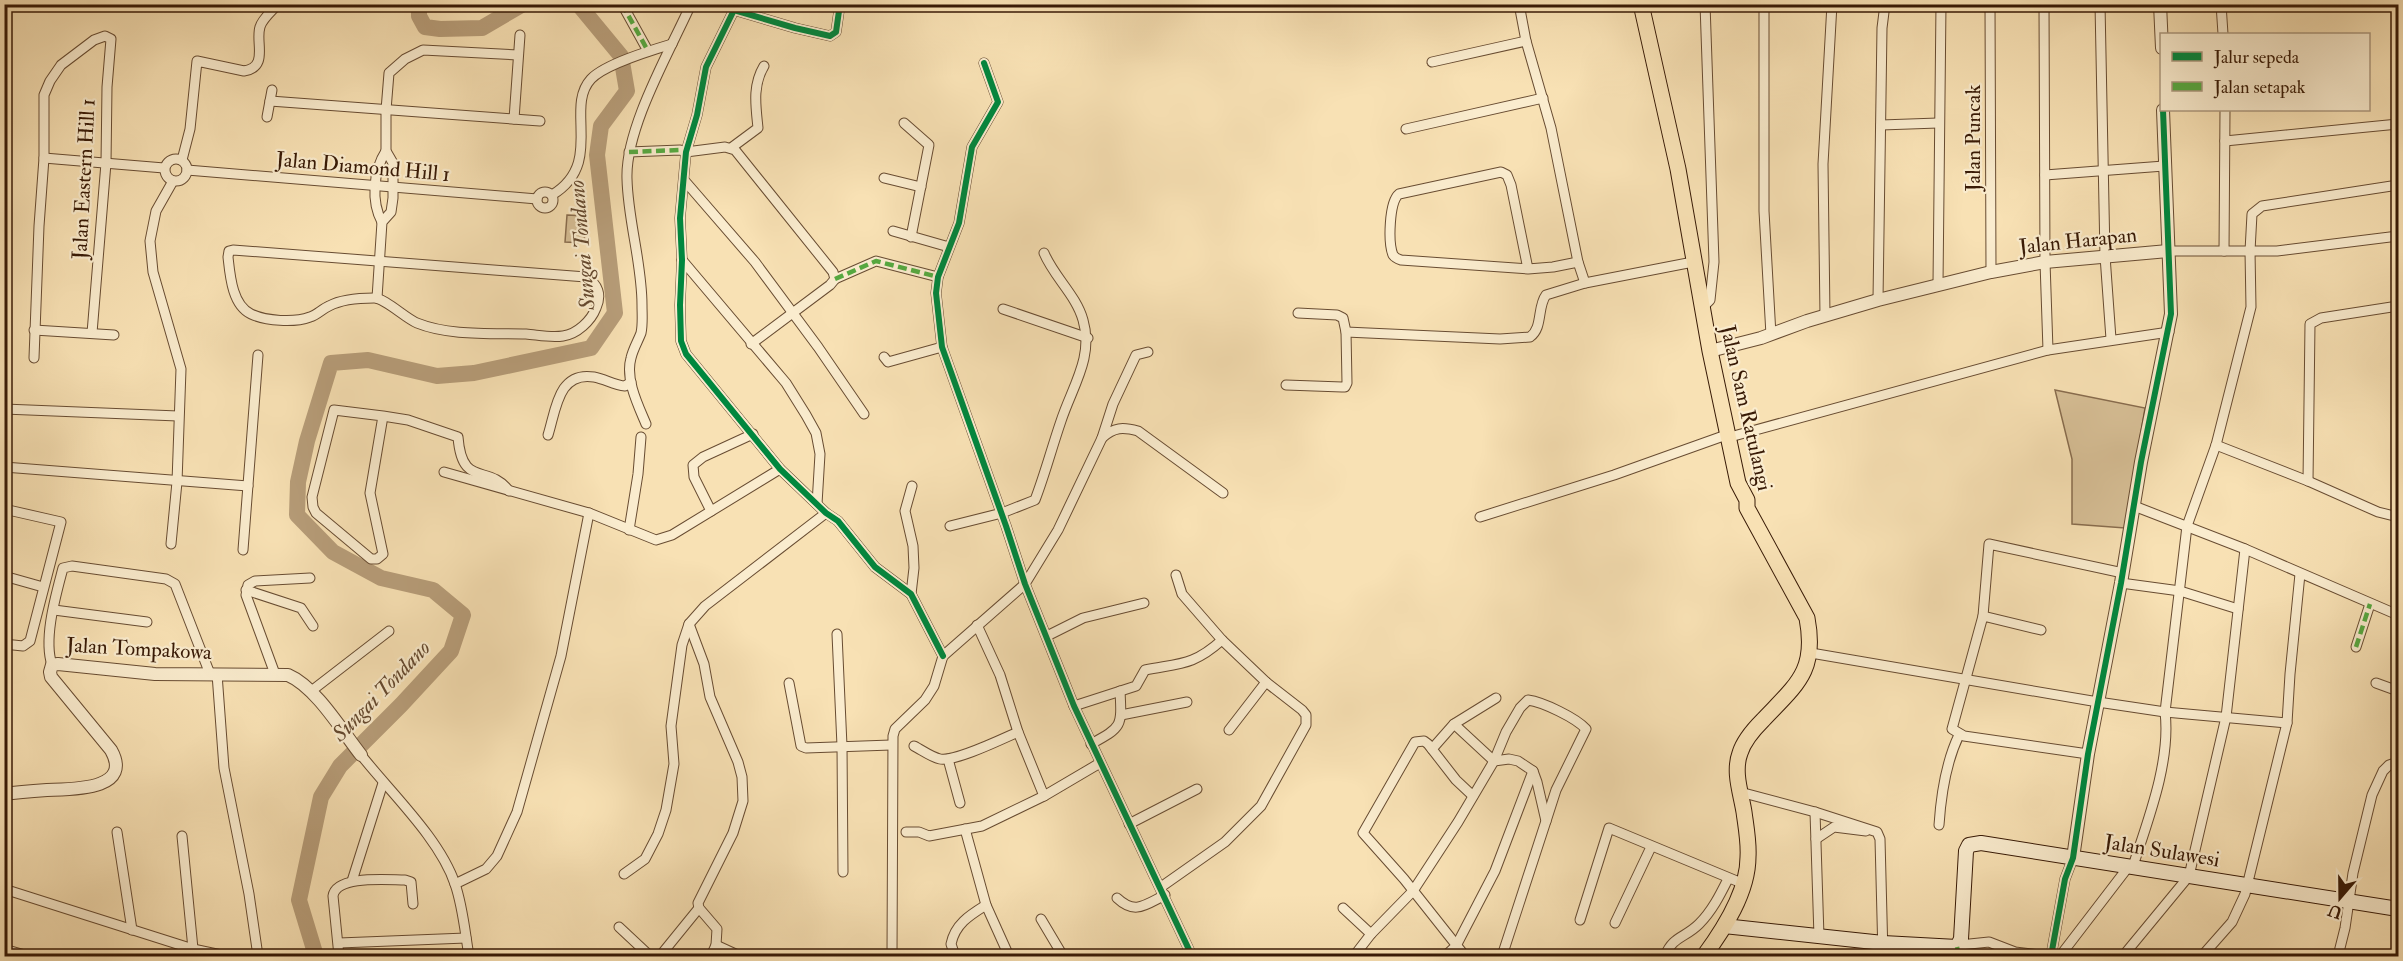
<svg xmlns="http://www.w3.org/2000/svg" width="2403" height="961" font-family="'IM FELL Double Pica',serif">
  <rect width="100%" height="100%" fill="#f8e1b4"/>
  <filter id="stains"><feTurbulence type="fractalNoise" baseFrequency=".00333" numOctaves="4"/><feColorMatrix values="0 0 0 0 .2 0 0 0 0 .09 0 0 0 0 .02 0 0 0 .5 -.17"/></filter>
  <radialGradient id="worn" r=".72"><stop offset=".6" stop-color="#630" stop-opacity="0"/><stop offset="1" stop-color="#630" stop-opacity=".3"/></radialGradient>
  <g fill="#d7bf96" stroke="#886c4e" stroke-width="1.5">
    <polygon points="567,215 586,216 584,243 565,242"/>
    <polygon points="2055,390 2145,408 2125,528 2072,524 2072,459"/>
  </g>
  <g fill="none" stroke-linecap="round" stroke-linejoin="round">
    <g stroke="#b79d79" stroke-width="16">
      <polyline points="419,4 419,16 425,27 440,29 482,28 523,4"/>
      <polyline points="316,956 299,900 321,797 340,766 401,705 451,651 463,615 433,590 381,578 333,552 297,515 298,482 307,441 331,363 368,360 437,376 474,373 591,348 615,313 597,155 601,126 627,91 621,56 578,4"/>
    </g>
    <g stroke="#684c32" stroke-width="11">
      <g id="minor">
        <polyline points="622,4 648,51"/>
        <polyline points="840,4 836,32 830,36 795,28 734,10 706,67 697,115 686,152 680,218 682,260 680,305 681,341 686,354 780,469 826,513 838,521 875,567 911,594 943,656"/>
        <polyline points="1519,4 1526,41 1551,128 1578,262 1585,283"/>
        <polyline points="1764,4 1764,211 1771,335"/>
        <polyline points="1990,4 1991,272"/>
        <polyline points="2044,4 2045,262 2048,350"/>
        <polyline points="2100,4 2105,256 2111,339"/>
        <polyline points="2221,4 2223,34"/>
        <polyline points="1432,62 1526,41"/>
        <polyline points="984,63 998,102 972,147 959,223 938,277 936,293 942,347 1006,526 1025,584 1074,706 1192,956"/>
        <polyline points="270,101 540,121"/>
        <polyline points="267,117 272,90"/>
        <polyline points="514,119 520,35"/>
        <polyline points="904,123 929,145 911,237"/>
        <polyline points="1881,125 1938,123"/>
        <polyline points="1406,129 1543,98"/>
        <polyline points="2225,141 2398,124"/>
        <path d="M 731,148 L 758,128 C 756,107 752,86 764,66"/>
        <polyline points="629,152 680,150 686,152 725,147 735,150 833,272 835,279 830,285 751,344"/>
        <polyline points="44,158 164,168"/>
        <circle cx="176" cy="170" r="11"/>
        <path d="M 182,160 L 190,129 L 197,61 L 244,71 C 269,67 255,42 260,27 C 262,19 272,11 278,4"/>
        <polyline points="187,170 537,199"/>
        <polyline points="2045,175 2164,166"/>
        <polyline points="884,178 921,187"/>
        <polyline points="684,180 755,262 818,347 864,414"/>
        <circle cx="545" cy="200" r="8"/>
        <path d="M 552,195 C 605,163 564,108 591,79 C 605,64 652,50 672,44"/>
        <path d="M 382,222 C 371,202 373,171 386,151"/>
        <polyline points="893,231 949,247"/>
        <path d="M 233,250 L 586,277 C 598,284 602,295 596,308 C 591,321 577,334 563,336 C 551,338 538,335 526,334 C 491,333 449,336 417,323 C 405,318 385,298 374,298 C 360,298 342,299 329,306 C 322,309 317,315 310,317 C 294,323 266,321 251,314 C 232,305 230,275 228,257 L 229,251 Z"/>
        <polyline points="2168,251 2277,251 2398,236"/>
        <polyline points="2224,251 2225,110"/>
        <polyline points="682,260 786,383 806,415 816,433 820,454 817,504"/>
        <path d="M 1528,269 L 1401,260 C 1398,259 1395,258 1393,255 C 1388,243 1389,202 1399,194 L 1501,172 L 1507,175 L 1511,185 L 1528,269 L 1553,267 L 1578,262"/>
        <polyline points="835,279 876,261 938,277"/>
        <polyline points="1938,284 1941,4"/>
        <polyline points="377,298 382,222 391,212 393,198 393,163 386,151 386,110 389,73 405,59 423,50 518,55"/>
        <polyline points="1878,300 1882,28 1885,4"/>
        <polyline points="1702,308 1710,300 1714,262 1705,4"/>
        <polyline points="1003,309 1088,338"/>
        <polyline points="1825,316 1823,164 1832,4"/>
        <polyline points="34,330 114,335"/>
        <path d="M 1346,332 L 1500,339 L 1530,337 C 1543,328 1537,307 1546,295 L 1585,283 L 1693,262"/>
        <polyline points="884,357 888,362 942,347"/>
        <polyline points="34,358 39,226 44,158 44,95 50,81 61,65 94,40 105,36 111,39 107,87 106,163 92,333"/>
        <polyline points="1286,385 1342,387 1345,387 1347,383 1346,332 1343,318 1337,315 1298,313"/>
        <polyline points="4,409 178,416"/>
        <path d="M 383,416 L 334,410 L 312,497 L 313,507 L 316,513 L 371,559 L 377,559 L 383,554 L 370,493 L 383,416 L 408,420 L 458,437 C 462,489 488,463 509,491"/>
        <path d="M 646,424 C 638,405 625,379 631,358 C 633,349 638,341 641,333 C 643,324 642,314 642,305 C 642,263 628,221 627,179 C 625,128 670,51 691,4"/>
        <path d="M 548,435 C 556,410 558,371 594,377 C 605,379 614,385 625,386 L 631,382"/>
        <polyline points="1730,437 2048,350 2169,332"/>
        <polyline points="1102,438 1113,404 1136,355 1148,352"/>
        <polyline points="2216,445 2308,481 2378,512 2398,517"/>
        <polyline points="4,467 248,486"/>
        <polyline points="444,472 589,513 656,540 672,535 780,469"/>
        <polyline points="2308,481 2310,324 2321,318 2398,306"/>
        <polyline points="2134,506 2245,549 2398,615"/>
        <polyline points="4,509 61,522 30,641 23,646 4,644"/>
        <polyline points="711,511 694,477 693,465 703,457 753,434"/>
        <polyline points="1480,517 1614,475 1729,434"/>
        <path d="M 950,526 L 1002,513 L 1035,500 C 1045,474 1052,447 1061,421 C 1072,387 1094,357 1083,320 C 1076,295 1054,277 1044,253"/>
        <polyline points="629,530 638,474 641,437"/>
        <polyline points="171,544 177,482 181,369 153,272 150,241 156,211 173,181"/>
        <polyline points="243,550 258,355"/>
        <polyline points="4,576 43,587"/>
        <polyline points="2121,583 2180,591 2238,609"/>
        <polyline points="246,590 301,608 313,626"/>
        <polyline points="911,594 914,568 913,546 905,511 912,486"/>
        <polyline points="54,610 147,622"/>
        <polyline points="1983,616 1989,544 2123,573"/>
        <polyline points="689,624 704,664 710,697 738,762 742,777 743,801 733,833 698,903 699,908 717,929 716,945 711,956"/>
        <polyline points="977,625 1000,675 1018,732 1044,796"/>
        <polyline points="2041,630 1983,616 1952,729 1964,736 2088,754"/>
        <polyline points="837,634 842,746 843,872"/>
        <polyline points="1047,636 1083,618 1144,603"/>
        <polyline points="2356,647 2370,604"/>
        <polyline points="1811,653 2098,702 2165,712 2287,723"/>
        <path d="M 52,665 C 43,638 56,595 63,568 L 72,566 L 166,579 L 175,584 L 210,674"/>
        <polyline points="217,674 224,768 249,894 258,956"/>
        <polyline points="275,674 246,595 248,585 255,581 310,578"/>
        <polyline points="789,683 801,746 806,748 891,745"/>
        <polyline points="2376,683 2398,691"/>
        <polyline points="310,692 389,631"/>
        <path d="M 1074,706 L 1136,686 L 1145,670 C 1180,663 1193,666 1222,640"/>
        <polyline points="1121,715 1187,702"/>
        <polyline points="1454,724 1494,761"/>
        <polyline points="1229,730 1266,682"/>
        <path d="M 1091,744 C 1122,727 1122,727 1120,691"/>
        <path d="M 914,746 C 922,750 931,757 940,759 C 955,762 1002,739 1018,732"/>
        <polyline points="1432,749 1454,724 1496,698"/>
        <path d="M 361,755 C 391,793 440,839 455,884 C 463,907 465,933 469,956"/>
        <polyline points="948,759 960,803"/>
        <polyline points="1494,761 1509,759 1518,761 1533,771 1537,782 1546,821 1502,956"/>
        <polyline points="1740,792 1815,812 1877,832 1880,839 1883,956"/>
        <polyline points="1815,812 1819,937"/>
        <polyline points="1129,824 1197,789"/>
        <path d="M 1939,825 C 1941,795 1946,762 1959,735"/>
        <polyline points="965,829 986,905 1009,956"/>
        <polyline points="117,832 132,930"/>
        <polyline points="906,832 919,832 929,836 982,826 1044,796 1100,763"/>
        <polyline points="1816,839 1834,827 1866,831"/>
        <path d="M 2133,866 C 2148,820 2171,761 2165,712 L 2187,526 L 2216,445 L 2251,307 L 2250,251 L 2252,214 L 2262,206 L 2398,185"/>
        <polyline points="624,874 645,859 658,834 666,810 674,764 671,726 682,645 689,624 705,606 826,513"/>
        <polyline points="352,881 383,783"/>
        <polyline points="455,884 486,869 497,856 517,812 561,656 589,513"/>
        <polyline points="1161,887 1225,842 1261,806 1306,725 1306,715 1302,710 1266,682 1222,640 1182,594 1176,575"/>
        <polyline points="4,889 193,949 182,836"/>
        <path d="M 1117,898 C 1135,915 1145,905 1165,895"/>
        <polyline points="1343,908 1371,934"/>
        <polyline points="1041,919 1063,956"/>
        <polyline points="1580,920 1609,828 1744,884"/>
        <polyline points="1615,923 1651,847"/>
        <polyline points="619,927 650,956"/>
        <polyline points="339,943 466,938"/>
        <polyline points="716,945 740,956"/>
        <polyline points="1960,945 1989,942 2015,952 2047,956"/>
        <polyline points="4,949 28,956"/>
        <polyline points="191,956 193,949 226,956"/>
        <path d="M 339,956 L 333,896 C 336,875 387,880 405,880 L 411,882 L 413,904"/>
        <polyline points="660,956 699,908"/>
        <path d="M 892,956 L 893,736 L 895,729 L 925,700 L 934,686 L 943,656 L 1025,584 L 1058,530 L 1102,438 C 1114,427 1123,427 1138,431 L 1223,493"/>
        <path d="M 955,956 L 951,944 C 955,924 970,915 986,905"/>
        <path d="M 1354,956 L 1371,934 L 1413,891 L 1458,822 L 1494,761 L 1506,732 L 1520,708 L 1528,700 C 1543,702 1576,718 1586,729 L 1556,790 L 1546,821"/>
        <polyline points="1445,956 1456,946 1495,871 1533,771"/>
        <polyline points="1465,956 1404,879 1363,833 1415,742 1424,741 1428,744 1456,780 1473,796"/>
        <path d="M 1665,956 C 1673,936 1685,938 1699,924 C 1712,911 1720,895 1728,879"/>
        <polyline points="2051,956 2065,879 2073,858"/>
        <polyline points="2060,956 2129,866"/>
        <polyline points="2123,956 2189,876 2226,717 2245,549"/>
        <polyline points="2202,956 2232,922 2245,894 2287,723 2290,674 2300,574"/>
        <polyline points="2338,956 2345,928 2353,873 2372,795 2383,771 2389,765 2398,762"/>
      </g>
    </g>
    <g stroke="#684c32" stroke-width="14">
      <g id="tertiary">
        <polyline points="2160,4 2162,48"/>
        <polyline points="1710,351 1761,338 1807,321 1878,300 1991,272 2045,262 2168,251"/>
        <path d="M 4,794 C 19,792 33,791 47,790 C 70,789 134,791 111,750 L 51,677 L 50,672 L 52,665 L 58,664 L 155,674 L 288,675 C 316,687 342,731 361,755"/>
        <polyline points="2073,858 2088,754 2121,583 2141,462 2171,314 2163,110"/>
      </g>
    </g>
    <g stroke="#381a06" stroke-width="16">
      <polyline id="secondary" points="1724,926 1883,943 1957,947 1961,939 1966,851 1969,845 1981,843 2398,909"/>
    </g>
    <g stroke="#381a06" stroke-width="17">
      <path id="trunk" d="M 1641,4 L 1678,169 L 1710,351 L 1738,483 L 1747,500 L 1747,508 L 1807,618 C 1817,671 1797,684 1763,720 C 1754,729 1744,740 1740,753 C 1733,772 1741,793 1744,812 C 1746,827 1749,842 1748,857 C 1748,892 1724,929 1704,956"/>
    </g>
    <use href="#minor" stroke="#faecce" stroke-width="9"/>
    <use href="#tertiary" stroke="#faecce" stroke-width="12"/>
    <use href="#secondary" stroke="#faecce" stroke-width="14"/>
    <use href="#trunk" stroke="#f8e1b4" stroke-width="15"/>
    <g stroke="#55a940" stroke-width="4.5" stroke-dasharray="9 4.5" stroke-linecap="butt">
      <polyline points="622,4 648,51"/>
      <polyline points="629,152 680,150 686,152"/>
      <polyline points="835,279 876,261 938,277"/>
      <polyline points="2356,647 2370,604"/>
      <polyline points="1957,947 1959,956"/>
    </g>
    <g stroke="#faecce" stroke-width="10">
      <g id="cycleway">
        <polyline points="840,4 836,32 830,36 795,28 734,10 706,67 697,115 686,152 680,218 682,260 680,305 681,341 686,354 780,469 826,513 838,521 875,567 911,594 943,656"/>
        <polyline points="984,63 998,102 972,147 959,223 938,277 936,293 942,347 1006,526 1025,584 1074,706 1192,956"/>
        <polyline points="2051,956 2065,879 2073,858 2088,754 2121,583 2141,462 2171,314 2163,110"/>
      </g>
    </g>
    <use href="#cycleway" stroke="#00873e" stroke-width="6"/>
  </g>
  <g text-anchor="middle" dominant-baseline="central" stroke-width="4.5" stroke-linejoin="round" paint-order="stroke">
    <g font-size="21" fill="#381a06" stroke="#faecce">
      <text transform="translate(1973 138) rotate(-90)">Jalan Puncak</text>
      <text transform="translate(363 167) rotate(5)">Jalan Diamond Hill 1</text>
      <text transform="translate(84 179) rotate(-87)">Jalan Eastern Hill 1</text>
      <text transform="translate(2078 241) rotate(-6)">Jalan Harapan</text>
      <text transform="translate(1746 408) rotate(77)">Jalan Sam Ratulangi</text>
      <text transform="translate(139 649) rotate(3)">Jalan Tompakowa</text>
      <text transform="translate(2162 851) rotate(9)">Jalan Sulawesi</text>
    </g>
    <g font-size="22" font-style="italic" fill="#64482e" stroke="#faecce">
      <text transform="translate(582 245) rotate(-95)">Sungai Tondano</text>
      <text transform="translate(381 691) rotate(-46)">Sungai Tondano</text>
    </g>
  </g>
  <rect width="2403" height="961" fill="none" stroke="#f8e1b4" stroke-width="24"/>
  <rect x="6" y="6" width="2391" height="949" fill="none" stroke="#381a06" stroke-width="3"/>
  <rect x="12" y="12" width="2379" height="937" fill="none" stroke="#381a06" stroke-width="1.5"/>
  <rect x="2160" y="33" width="210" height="78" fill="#faecce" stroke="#ac987e" stroke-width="1.5"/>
  <rect x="2172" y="52" width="30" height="9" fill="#00873e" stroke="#ac987e" stroke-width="1.5"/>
  <text x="2214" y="63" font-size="18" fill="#381a06">Jalur sepeda</text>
  <rect x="2172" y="82" width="30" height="9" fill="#55a940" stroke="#ac987e" stroke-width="1.5"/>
  <text x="2214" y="93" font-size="18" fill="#381a06">Jalan setapak</text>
  <g transform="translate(2340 898) rotate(200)" stroke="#faecce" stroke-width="4.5" paint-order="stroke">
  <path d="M0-4.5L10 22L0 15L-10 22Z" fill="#381a06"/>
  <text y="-9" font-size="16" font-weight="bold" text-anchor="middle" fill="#381a06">U</text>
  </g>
  <rect width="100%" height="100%" filter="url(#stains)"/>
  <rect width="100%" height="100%" fill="url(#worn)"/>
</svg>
